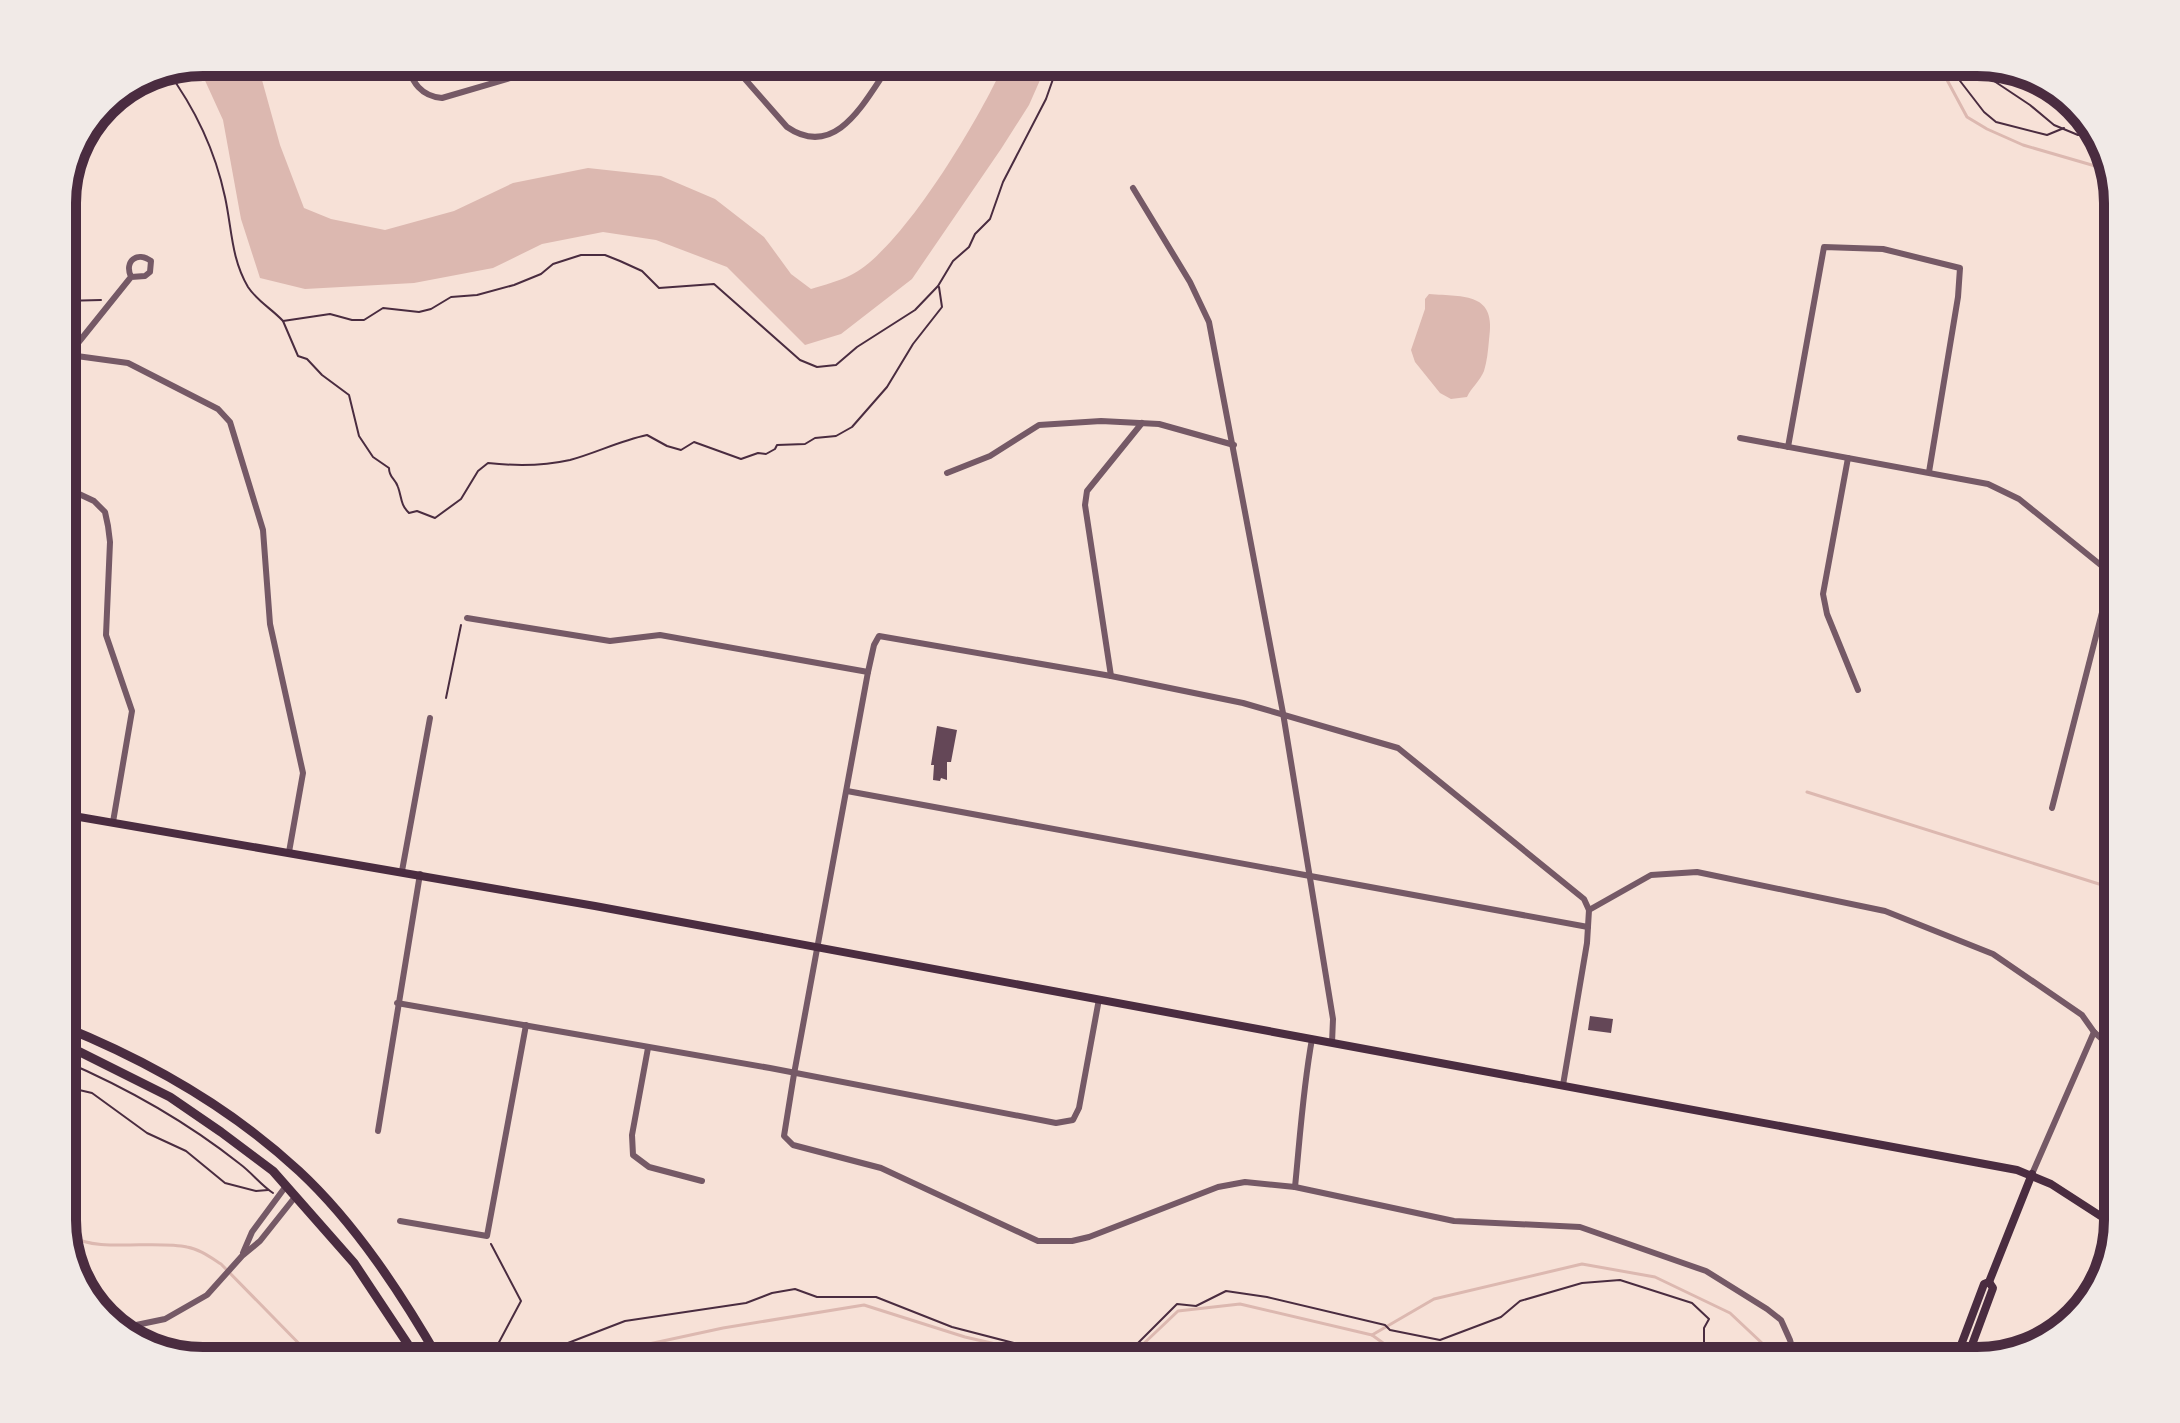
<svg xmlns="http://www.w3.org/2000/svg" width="2180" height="1423" font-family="Merriweather,serif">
  <rect width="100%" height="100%" fill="#f7e1d7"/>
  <g fill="#dcb8b0">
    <path d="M 203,62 L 257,62 L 280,145 L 304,208 L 331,219 L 385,230 L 454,211 L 513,183 L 588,168 L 661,176 L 715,199 L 764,237 L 791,274 L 811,289 C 824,285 839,281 851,275 C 903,249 981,116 1005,62 L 1048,62 L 1029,105 L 1001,149 L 912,279 L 841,334 L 805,345 L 727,267 L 656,240 L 603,232 L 542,244 L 493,268 L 414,283 L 305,289 L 260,278 L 241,219 L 223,120 L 197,63 Z"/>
    <path d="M 1429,294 C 1465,297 1497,292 1489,340 C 1488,351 1487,361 1484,371 C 1480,381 1471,388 1467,397 L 1451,399 L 1440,393 L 1415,362 L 1411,350 L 1425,309 L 1425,299 Z"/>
  </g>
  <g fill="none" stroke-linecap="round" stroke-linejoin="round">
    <g stroke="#dcb8b0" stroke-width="3">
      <polyline points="1925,62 1946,78 1967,117 1987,129 2023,145 2109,170"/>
      <polyline points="1807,792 2118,890"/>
      <path d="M 62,1222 C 65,1227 69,1233 74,1237 C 94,1252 158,1240 187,1247 C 199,1249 210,1257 221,1264 L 316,1361"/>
      <polyline points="1372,1335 1408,1361"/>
      <polyline points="570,1361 723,1328 864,1305 965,1337 1070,1361"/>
      <polyline points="1096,1361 1138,1349 1178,1311 1240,1304 1372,1335 1434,1299 1582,1264 1655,1277 1730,1313 1781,1361"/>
    </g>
  </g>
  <g fill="#644757">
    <polygon points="937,726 957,730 951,762 947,762 947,780 941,778 940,781 933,780 934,765 931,765"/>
    <polygon points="1590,1016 1613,1019 1611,1033 1588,1030"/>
  </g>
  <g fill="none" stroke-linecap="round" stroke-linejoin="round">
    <g stroke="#4a2c40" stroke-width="2">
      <polyline points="1947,64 1984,112 1996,122 2047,135 2064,128"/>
      <polyline points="1985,64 1994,81 2030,105 2054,125 2078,135 2100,134"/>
      <path d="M 166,69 C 195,108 215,150 225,197 C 232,229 231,258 248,287 C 257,301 272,309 283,321 L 330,314 L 352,320 L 364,320 L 383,308 L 419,312 L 431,309 L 451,297 L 477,295 L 514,285 L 541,274 L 553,264 L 581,255 L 605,255 L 620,261 L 642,271 L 659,288 L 714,284 L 800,360 L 817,367 L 836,365 L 857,347 L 915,310 L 938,286 L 953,261 L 969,247 L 975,234 L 990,219 L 1003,182 L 1046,99 L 1059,62"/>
      <polyline points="62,301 101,300"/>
      <path d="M 283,321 L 298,356 L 307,359 L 322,375 L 349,395 L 359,436 L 373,457 L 389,468 C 389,478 395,478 398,487 C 402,498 400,504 409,513 L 417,511 L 435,518 L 461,499 L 478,471 L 488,463 C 515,466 543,466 570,460 C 596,453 619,441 647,435 L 667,446 L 681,450 L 694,442 L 741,459 L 758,453 L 766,454 L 775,449 L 777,445 L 805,444 L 815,438 L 836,436 L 852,427 L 887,387 L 913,344 L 942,307 L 939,287"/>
      <polyline points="446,698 461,625"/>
      <path d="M 62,1060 C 125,1087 187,1122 240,1164 C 252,1173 261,1185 273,1193"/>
      <polyline points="62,1086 92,1093 147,1133 186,1151 225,1183 256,1191 268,1190"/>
      <polyline points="489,1361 521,1301 491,1244"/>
      <polyline points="530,1361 542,1353 625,1321 746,1303 772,1293 795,1289 817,1297 876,1297 952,1327 1079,1360 1135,1346 1177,1304 1196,1306 1226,1291 1267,1297 1385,1325 1390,1330 1440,1340 1501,1317 1520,1301 1582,1283 1620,1280 1692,1303 1709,1319 1704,1328 1704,1342"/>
    </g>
    <g stroke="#755966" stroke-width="6">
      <path d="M 404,62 C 413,81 419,96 442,98 L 524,74 L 557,73 L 575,62"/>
      <path d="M 730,62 L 787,127 C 838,162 867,96 892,62"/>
      <polyline points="524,74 529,62"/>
      <polyline points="1133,188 1190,282 1209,322 1283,713 1333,1019 1332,1043"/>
      <polyline points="62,354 128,363 218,409 230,422 263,530 270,624 303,773 289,852"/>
      <path d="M 74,354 L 78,343 L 131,277 C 124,261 137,251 151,261 L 150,272 L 145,276 L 131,277"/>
      <polyline points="1740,438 1988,484 2019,499 2118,579"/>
      <polyline points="1788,447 1824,247 1883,249 1960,268 1958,297 1929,472"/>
      <polyline points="1848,458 1823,594 1827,614 1858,690"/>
      <polyline points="947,473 990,456 1039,425 1101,421 1159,424 1234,445"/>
      <polyline points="62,486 94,501 105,512 108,526 110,542 106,635 132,711 113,822"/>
      <polyline points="467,618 610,641 660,635 868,672"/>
      <polyline points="1111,676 1085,505 1087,491 1142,423"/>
      <polyline points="847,791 1588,927"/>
      <polyline points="2052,808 2118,550"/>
      <polyline points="402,871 430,718"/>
      <polyline points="1589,910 1651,875 1697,872 1885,911 1993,954 2082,1015 2094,1032 2103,1040 2118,1046"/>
      <polyline points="397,1003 770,1068 1056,1123 1073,1120 1079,1108 1099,999"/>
      <polyline points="648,1048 632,1135 633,1155 649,1167 702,1181"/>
      <polyline points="1563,1085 1587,943 1589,910 1584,899 1398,748 1243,703 1111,676 879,636 874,645 868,672 794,1074 784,1136 793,1145 881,1168 1038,1241 1072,1241 1089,1237 1218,1187 1245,1182 1295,1187 1454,1221 1580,1227 1706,1271 1767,1309 1781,1320 1790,1340 1794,1354 1793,1361"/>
      <polyline points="378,1131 420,874"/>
      <polyline points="2032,1174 2094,1032"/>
      <path d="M 1295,1187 C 1300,1137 1303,1088 1312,1039"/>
      <polyline points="400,1221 487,1236 526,1025"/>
      <polyline points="243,1253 252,1232 286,1186"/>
      <polyline points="117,1329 165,1319 207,1295 242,1256 260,1241 295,1197"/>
      <path d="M 1628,1361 C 1675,1336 1694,1344 1741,1361"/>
    </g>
    <g stroke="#4a2c40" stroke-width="8">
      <polyline points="62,814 595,906 2017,1170 2051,1184 2116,1226"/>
      <polyline points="1955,1361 1984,1284 1989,1282 2032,1174"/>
      <polyline points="1966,1361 1993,1288 1989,1282"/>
    </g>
    <g stroke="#4a2c40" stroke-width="9">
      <path d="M 62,1026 C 149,1061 230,1107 299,1171 C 356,1224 402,1295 440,1361"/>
      <polyline points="62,1043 170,1097 221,1132 273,1171 354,1263 419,1361"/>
    </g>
  </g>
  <path d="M0 0H2180V1423H0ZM203 76H1977A127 127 0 0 1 2104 203V1220A127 127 0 0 1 1977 1347H203A127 127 0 0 1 76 1220V203A127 127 0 0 1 203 76Z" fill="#f1eae7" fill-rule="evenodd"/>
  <path fill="none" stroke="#4a2c40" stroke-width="10" d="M203 76H1977A127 127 0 0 1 2104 203V1220A127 127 0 0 1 1977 1347H203A127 127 0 0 1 76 1220V203A127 127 0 0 1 203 76Z"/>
</svg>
